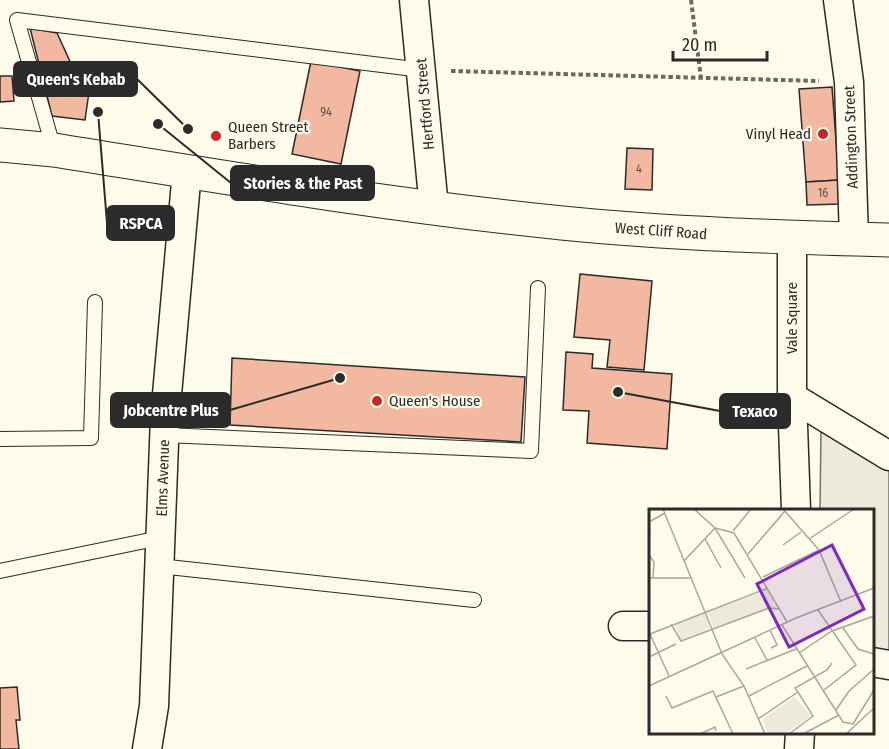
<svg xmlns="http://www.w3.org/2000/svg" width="889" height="749" font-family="'Fira Sans Condensed',sans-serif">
  <rect width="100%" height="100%" fill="#fdfbea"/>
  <polygon fill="#ecebdb" stroke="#74746e" stroke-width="1.5" points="821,429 889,463 889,651 873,648 872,510 820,510"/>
  <g fill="#f2b8a0" stroke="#2b2b2b" stroke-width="1.5">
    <polygon points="30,28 57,33 73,68 92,71 85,120 52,116"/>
    <polygon points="311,61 360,71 341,164 292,154"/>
    <polygon points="0,76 12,76 14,101 0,102"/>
    <polygon points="832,87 839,180 806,182 799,89"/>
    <polygon points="627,148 653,149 652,190 625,189"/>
    <polygon points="839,180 840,204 807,205 806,182"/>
    <polygon points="580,274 652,281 644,370 607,367 610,340 574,337"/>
    <polygon points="566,352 593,354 592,368 672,374 667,449 587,443 589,411 563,410"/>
    <polygon points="232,358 525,377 521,442 230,425"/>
    <polygon points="17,687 20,720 16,720 19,749 0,749 0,688"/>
  </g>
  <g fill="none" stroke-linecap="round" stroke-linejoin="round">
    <g stroke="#2b2b2b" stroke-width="16">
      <g id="service">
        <polyline points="54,150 17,20 422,70"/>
        <polyline points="165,435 531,451 538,288"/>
        <polyline points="0,439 91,438 95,302"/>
        <polyline points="159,566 474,600"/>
        <polyline points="0,571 160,538"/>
      </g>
    </g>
    <g stroke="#2b2b2b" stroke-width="31">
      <g id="minor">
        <polyline points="414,0 434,208"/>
        <polyline points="838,0 849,82 854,239"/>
        <polyline points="792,239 792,397 796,510"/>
        <polyline points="792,397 889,456"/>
        <polyline points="623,626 650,626"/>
        <polyline points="872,662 889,665"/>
        <polyline points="147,749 154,706 165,417 187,171"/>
        <polyline points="799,749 800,732"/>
      </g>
    </g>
    <g stroke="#2b2b2b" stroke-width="35">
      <path id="tertiary" d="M 0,145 L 54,150 C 223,177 392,206 562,223 C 671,234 780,237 889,240"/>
    </g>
    <g stroke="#6a6964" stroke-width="4" stroke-dasharray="4.5 3" stroke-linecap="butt">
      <polyline points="691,0 701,78"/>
      <polyline points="451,71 819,81"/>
    </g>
    <use href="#service" stroke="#fdfbea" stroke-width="14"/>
    <use href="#minor" stroke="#fdfbea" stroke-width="28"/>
    <use href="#tertiary" stroke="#fdfbea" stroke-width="33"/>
  </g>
  <g fill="#c62828" stroke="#fdfbea" stroke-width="2">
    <circle cx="823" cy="134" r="6"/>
    <circle cx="216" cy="136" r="6"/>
    <circle cx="377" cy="401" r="6"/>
  </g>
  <g text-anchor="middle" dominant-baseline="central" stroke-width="4.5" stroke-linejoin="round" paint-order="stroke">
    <g font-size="12" fill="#5d4e48">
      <text x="326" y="112">94</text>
      <text x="639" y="169">4</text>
      <text x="823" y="193">16</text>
    </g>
    <g font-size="15" fill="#2b2b2b" stroke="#fdfbea">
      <text transform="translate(425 104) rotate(-95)">Hertford Street</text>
      <text transform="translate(851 137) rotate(-92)">Addington Street</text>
      <text transform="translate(661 231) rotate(4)">West Cliff Road</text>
      <text transform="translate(792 318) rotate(-90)">Vale Square</text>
      <text transform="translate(163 478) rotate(-88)">Elms Avenue</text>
    </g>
    <g font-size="15" fill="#2b2b2b" stroke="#fdfbea" text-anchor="start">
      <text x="228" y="127">Queen Street<tspan x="228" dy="17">Barbers</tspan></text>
      <text x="811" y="134" text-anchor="end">Vinyl Head</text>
      <text x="389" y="401">Queen's House</text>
    </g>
  </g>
  <g transform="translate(649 509)">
    <rect width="225" height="225" fill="#fdfbea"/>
    <path d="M 118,81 L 127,99 L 65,118 L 57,102 ZM 55,103 L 61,119 L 31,131 L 26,115 ZM 146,188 L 161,205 L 159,209 L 135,225 L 119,225 L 114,210 Z" fill="#ecebdb"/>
    <path fill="none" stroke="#a9a89e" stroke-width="1.5" d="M 14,0 L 73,145 L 95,177 L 116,225M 45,0 L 66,19 L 96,69M 134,0 L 170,41 L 192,93M 66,19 L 85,24 L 138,113M 84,22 L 102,0M 1,25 L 0,13 L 16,4M 56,30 L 72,59M 160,30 L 205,0M 134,36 L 152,23M 99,45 L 136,2M 0,46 L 5,53 L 4,69M 35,52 L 66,19M 114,68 L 170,41M 0,69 L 42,69M 169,101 L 207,156 L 175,181M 22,115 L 32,132 L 120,99 L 131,100M 133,116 L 194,213 L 204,215M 194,119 L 209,140 L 225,145M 121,121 L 128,136 L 122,139M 106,129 L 118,151M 150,144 L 183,122 L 225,107M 0,148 L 27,135M 97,160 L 147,140M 20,167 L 1,125 L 119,79M 0,177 L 147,109 L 225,79M 149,183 L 146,179 L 178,161 L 183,154M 17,187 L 23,199 L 64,182 L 84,225M 100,187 L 158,157M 67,188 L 95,177M 187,201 L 200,182 L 224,161M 109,210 L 149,183 L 164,207 L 140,225M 204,215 L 225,181M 51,225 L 66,218 L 67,222M 154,225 L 190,206M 197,225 L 225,199"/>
    <path fill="#7b2cbf" fill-opacity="0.15" stroke="#7b2cbf" stroke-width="3" d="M 183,36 L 215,100 L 140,138 L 108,75 Z"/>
    <rect width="225" height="225" fill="none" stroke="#2b2b2b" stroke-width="3"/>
  </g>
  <path fill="none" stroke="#2b2b2b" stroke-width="2" d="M188 129L137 79M158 124L231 183M98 112L107 223M340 378L230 410M618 392L720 411"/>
  <g fill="#2b2b2b" stroke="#fdfbea" stroke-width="2">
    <circle cx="188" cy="129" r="6"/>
    <circle cx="158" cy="124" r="6"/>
    <circle cx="98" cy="112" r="6"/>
    <circle cx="340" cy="378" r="6"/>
    <circle cx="618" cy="392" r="6"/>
  </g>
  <g fill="#2b2b2b" stroke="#2b2b2b" stroke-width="2">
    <rect x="14" y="62" width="123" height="34" rx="6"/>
    <rect x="231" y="166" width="143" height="34" rx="6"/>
    <rect x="107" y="206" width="67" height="34" rx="6"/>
    <rect x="111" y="393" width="119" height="34" rx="6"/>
    <rect x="720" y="394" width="70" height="34" rx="6"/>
  </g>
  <g font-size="16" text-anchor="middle" font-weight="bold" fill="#fff">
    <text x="76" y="85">Queen's Kebab</text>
    <text x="303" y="189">Stories &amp; the Past</text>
    <text x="141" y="229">RSPCA</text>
    <text x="171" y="416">Jobcentre Plus</text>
    <text x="755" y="417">Texaco</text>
  </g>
  <path d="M673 51v9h94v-9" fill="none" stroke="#2b2b2b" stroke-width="3"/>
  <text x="682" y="51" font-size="18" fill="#2b2b2b" stroke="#fdfbea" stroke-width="4.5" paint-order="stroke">20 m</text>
</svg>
